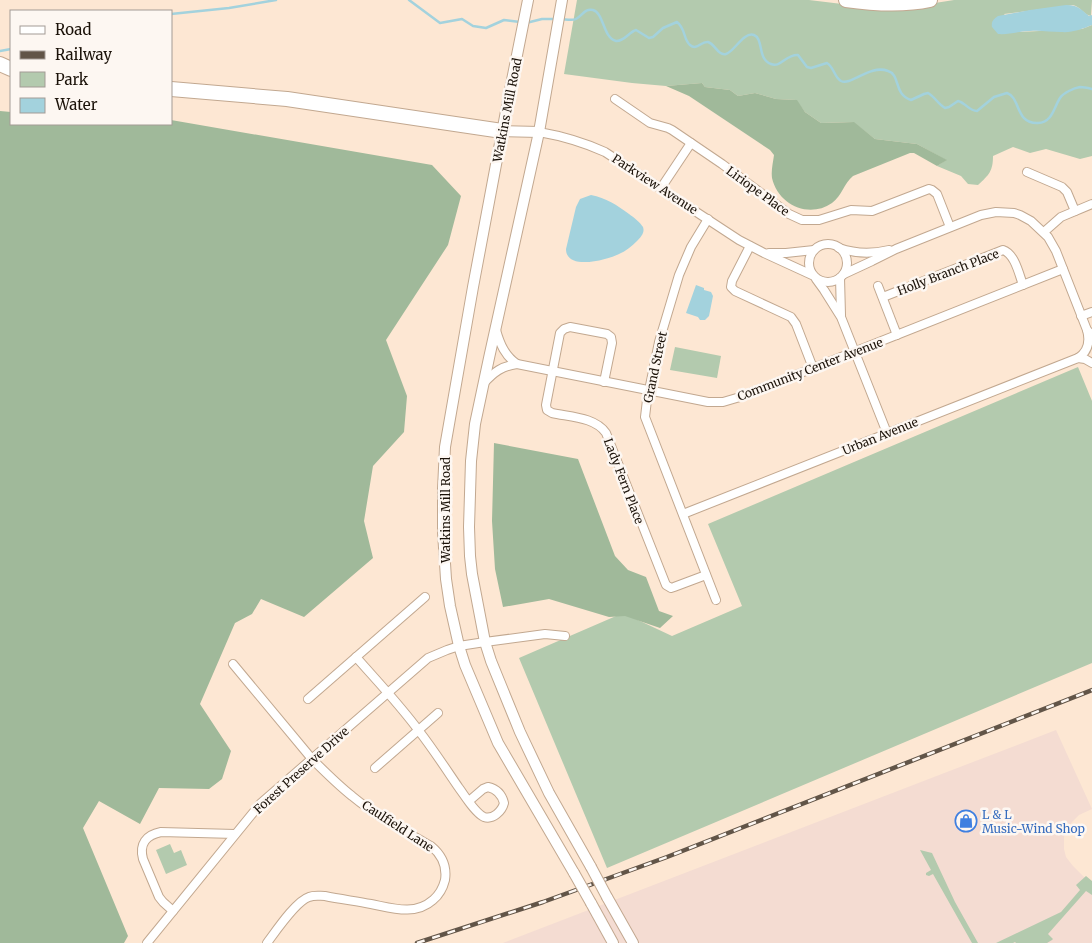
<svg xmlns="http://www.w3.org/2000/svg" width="1092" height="943" font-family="Merriweather,serif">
  <rect width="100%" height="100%" fill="#fde7d3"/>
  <polygon fill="#f4dcd2" points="1056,730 1092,809 1079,815 1072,822 1067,829 1064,837 1064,849 1066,857 1073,866 1092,885 1092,943 503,943"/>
  <g fill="#b3caae">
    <path d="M 577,0 L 809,0 L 867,7 L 916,6 L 954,0 L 1092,0 L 1091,16 C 1084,15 1081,7 1073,5 L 1004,14 L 1018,32 L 1082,29 L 1092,25 L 1092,156 L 1080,159 L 1046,149 L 1030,153 L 1013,147 L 993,156 C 993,171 989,175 978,185 L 968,184 L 961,176 L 937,166 L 946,160 L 917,144 L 875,139 L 853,122 L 821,123 L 805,112 L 796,100 L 776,99 L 755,93 L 738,96 L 730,90 L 705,87 L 702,83 L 666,86 L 632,83 L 564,74 Z"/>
    <polygon points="675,347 721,356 717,378 670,370"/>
    <polygon points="1078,367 1092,401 1092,663 607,868 519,658 623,613 672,636 742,606 708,524"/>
    <polygon points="170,844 174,853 181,850 187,865 166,874 156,850"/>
    <polygon points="920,850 932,853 955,902 978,943 972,943 933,874 929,876 926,875 926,873 931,870"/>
    <polygon points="1086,876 1092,881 1092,895 1086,891 1048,934 1053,939 1052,940 1047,943 1016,943 1015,942 1013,943 996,943 1061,912 1080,890 1076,885"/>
  </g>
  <g fill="#a0b99a">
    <path d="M 702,83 L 705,87 L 730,90 L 738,96 L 755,93 L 776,99 L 797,100 L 805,112 L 821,123 L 854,122 L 875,139 L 917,144 L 947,160 L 937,166 L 914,153 L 910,153 L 853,176 C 844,183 842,196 832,203 C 809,219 778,205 772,178 C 771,170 773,163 774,155 L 770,150 L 689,96 L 666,86 Z"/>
    <polygon points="0,111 11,112 11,124 171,124 171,120 432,165 461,196 448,245 386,340 407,396 404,432 373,466 364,521 373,558 304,617 261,599 252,614 235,623 200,704 231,751 222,779 209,789 159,788 140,824 99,801 83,828 128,936 124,943 0,943"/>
    <polygon points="494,443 578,459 615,556 628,570 646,577 659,611 673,616 660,628 625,616 609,617 549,599 503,607 495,569 492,521"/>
  </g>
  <g fill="#a3d2dd">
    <path d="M 1066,5 C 1079,5 1080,9 1089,16 L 1092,15 L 1092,25 C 1082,29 1072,33 1061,32 C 1051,32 1040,30 1030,31 C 1019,31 1009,35 998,34 L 992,27 C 991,22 993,19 998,16 L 1030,10 Z"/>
    <path d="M 591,195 C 606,198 617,205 629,214 C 633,217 640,222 643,227 C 645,233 641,237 637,241 C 632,246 626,251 619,254 C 607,260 566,271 566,249 L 576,207 L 580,199 Z"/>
    <polygon points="696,285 704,288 704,290 711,292 713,296 709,316 705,320 700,320 698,317 686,313"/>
  </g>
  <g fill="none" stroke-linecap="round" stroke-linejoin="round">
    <g stroke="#a3d2dd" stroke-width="2.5">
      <polyline points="409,0 440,23 462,19 473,26 486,28 504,20 520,22"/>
      <polyline points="171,14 229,8 276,0"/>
      <path d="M 560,19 C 565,19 572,21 576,19 C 582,16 585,8 593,10 C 604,13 603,38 616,41 C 624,42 629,32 636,30 L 649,38 L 653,37 L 663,28 L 677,22 C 686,29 683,39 690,45 C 697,51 701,41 708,42 C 715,44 718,56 726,54 C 734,52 744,31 754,35 C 764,39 757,59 771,64 C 781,68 786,54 798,55 L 807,67 L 811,68 L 827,63 C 834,67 834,77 841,81 C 851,86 870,64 888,71 C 901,75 893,94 911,100 L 924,94 L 928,93 C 935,97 938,104 945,108 L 949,107 L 958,101 C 966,103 969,111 977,111 L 994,97 L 1007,93 C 1021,98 1015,124 1038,123 C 1052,123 1054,107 1060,98 C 1063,93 1074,88 1080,87 C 1084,87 1088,88 1092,89"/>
      <polyline points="526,23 542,19 555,19"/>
      <polyline points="0,51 11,49"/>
    </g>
    <g stroke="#c2a890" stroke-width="10">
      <g id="minor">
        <polyline points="615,99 650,123 668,128 672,130 722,164 789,214 802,220 819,220 851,210 872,211 929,189 932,190 937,194 950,227"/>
        <path d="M 539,132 C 562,136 583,142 605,152 L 739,240 L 764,253 L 812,275"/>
        <polyline points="1027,172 1062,187 1067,192 1075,211"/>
        <polyline points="661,188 691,143"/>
        <polyline points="708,219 691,247 679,275 659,342 647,400 645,417 716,600"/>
        <polyline points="1044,232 1061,217 1092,204"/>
        <circle cx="828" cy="263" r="19"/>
        <polyline points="750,246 732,281 731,287 735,291 791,317 796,324 813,368"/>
        <path d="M 839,248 C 856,254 872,254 889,250"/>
        <polyline points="769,253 786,253 814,250"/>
        <polyline points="844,274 872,261 896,249 981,215 996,212 1014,213 1020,215 1031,221 1048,237 1056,251 1087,330 1092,335"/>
        <polyline points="840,278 841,315"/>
        <polyline points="816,279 824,290 841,317 887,433"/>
        <polyline points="878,286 897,335"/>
        <path d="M 883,297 L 1003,250 C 1015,254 1019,274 1023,285"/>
        <polyline points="1081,316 1092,312"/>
        <path d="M 1078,358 C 1089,351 1090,341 1087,330"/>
        <polyline points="517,364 708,402 723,402 740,397 1063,269"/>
        <path d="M 604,382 L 612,343 L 611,337 L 607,334 L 570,327 L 564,329 L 560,333 L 546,405 L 547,410 L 552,413 C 570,417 595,417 606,433 L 666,585 L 671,588 L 674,587 L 706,575"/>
        <path d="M 484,383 C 494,372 502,366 517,364 C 505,356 500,344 496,330"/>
        <polyline points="683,514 1078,358 1085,359 1092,363"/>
        <path d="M 356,657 C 377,681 400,705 419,731 C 433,749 446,769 459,788 C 465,796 475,813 484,817 C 493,820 502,811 504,803 C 502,795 497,789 488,787 L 483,789 L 469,801"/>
        <path d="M 233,664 L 312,759 C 325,772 338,785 352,796 C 376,816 404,831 431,846 C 442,855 447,867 445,880 C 443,888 439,895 433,900 C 415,916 392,908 371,904 C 355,901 340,899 325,896 C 319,896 314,895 309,897 C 296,901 276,931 267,943"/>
        <polyline points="308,699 425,597"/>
        <polyline points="375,768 438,713"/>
        <path d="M 173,911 L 163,902 L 159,897 L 143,859 C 139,844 146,835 161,832 L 235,834"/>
        <polyline points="147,943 261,803 428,658 447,650 459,646 485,642 545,634 565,636"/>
      </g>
    </g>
    <g stroke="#c2a890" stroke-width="12">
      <g id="secondary">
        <polyline points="528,0 510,90 473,287 445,447 443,489 443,532 446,579 450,606 459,646 465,665 498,743 574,873"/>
        <polyline points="562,0 539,132 489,358 475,424 471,461 469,527 470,556 472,574 485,642 491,661 520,732 549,793 591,867"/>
        <polyline points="502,131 539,132"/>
        <polyline points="607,897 633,943"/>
        <polyline points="591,903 613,943"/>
      </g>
    </g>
    <g stroke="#c2a890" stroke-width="16">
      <g id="motorway">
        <path d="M 846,0 C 874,4 902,6 930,0"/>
        <polyline points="0,64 11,69"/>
        <polyline points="171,89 287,99 502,131"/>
      </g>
    </g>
    <use href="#minor" stroke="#fff" stroke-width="8"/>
    <use href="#secondary" stroke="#fff" stroke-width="10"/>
    <use href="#motorway" stroke="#fff" stroke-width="14"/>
    <g stroke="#625548" stroke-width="4.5">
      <polyline id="rail" points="417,943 543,902 667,857 1092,690"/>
    </g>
    <use href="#rail" stroke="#fdf7f2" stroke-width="2.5" stroke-dasharray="8" stroke-linecap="butt"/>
    <g stroke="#c2a890" stroke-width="12" stroke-linecap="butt">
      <g id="secondary-bridge">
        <polyline points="591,867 607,897"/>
        <polyline points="574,873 591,903"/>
      </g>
    </g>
    <use href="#secondary-bridge" stroke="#fff" stroke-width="10"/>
  </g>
  <defs>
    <g id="shop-ring" transform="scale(1.125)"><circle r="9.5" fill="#fdf7f2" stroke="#3f7fe0" stroke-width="1.5"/><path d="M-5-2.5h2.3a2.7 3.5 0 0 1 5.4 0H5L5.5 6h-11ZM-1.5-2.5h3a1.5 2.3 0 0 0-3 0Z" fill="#3f7fe0"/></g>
  </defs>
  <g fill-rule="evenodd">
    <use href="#shop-ring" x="966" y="821"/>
  </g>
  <g text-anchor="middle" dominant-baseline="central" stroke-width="5" stroke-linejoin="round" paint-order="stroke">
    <g font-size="12" fill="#1b1209" stroke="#fdf7f2">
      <text transform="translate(507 110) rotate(-79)">Watkins Mill Road</text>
      <text transform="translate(655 184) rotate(33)">Parkview Avenue</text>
      <text transform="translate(758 191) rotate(36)">Liriope Place</text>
      <text transform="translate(948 272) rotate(-21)">Holly Branch Place</text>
      <text transform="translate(655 367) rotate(-78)">Grand Street</text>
      <text transform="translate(810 369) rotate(-21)">Community Center Avenue</text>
      <text transform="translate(880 436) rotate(-22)">Urban Avenue</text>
      <text transform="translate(624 481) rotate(69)">Lady Fern Place</text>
      <text transform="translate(445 510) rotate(-90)">Watkins Mill Road</text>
      <text transform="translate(301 770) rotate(-42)">Forest Preserve Drive</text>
      <text transform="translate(398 826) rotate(33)">Caulfield Lane</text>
    </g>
    <g font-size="12" fill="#366cbe" stroke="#fdf7f2" text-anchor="start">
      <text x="982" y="814">L &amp; L<tspan x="982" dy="14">Music-Wind Shop</tspan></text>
    </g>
  </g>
  <rect x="10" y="10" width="162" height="115" fill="#fdf7f2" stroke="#a39b95"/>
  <rect x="20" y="26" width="25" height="8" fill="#ffffff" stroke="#a39b95"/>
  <text x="55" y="35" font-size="15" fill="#1b1209">Road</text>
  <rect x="20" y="51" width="25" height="8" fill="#625548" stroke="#a39b95"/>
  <text x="55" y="60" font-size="15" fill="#1b1209">Railway</text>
  <rect x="20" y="72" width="25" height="15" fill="#b3caae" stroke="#a39b95"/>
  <text x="55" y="85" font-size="15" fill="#1b1209">Park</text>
  <rect x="20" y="98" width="25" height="15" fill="#a3d2dd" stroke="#a39b95"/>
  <text x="55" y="110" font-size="15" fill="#1b1209">Water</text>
</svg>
